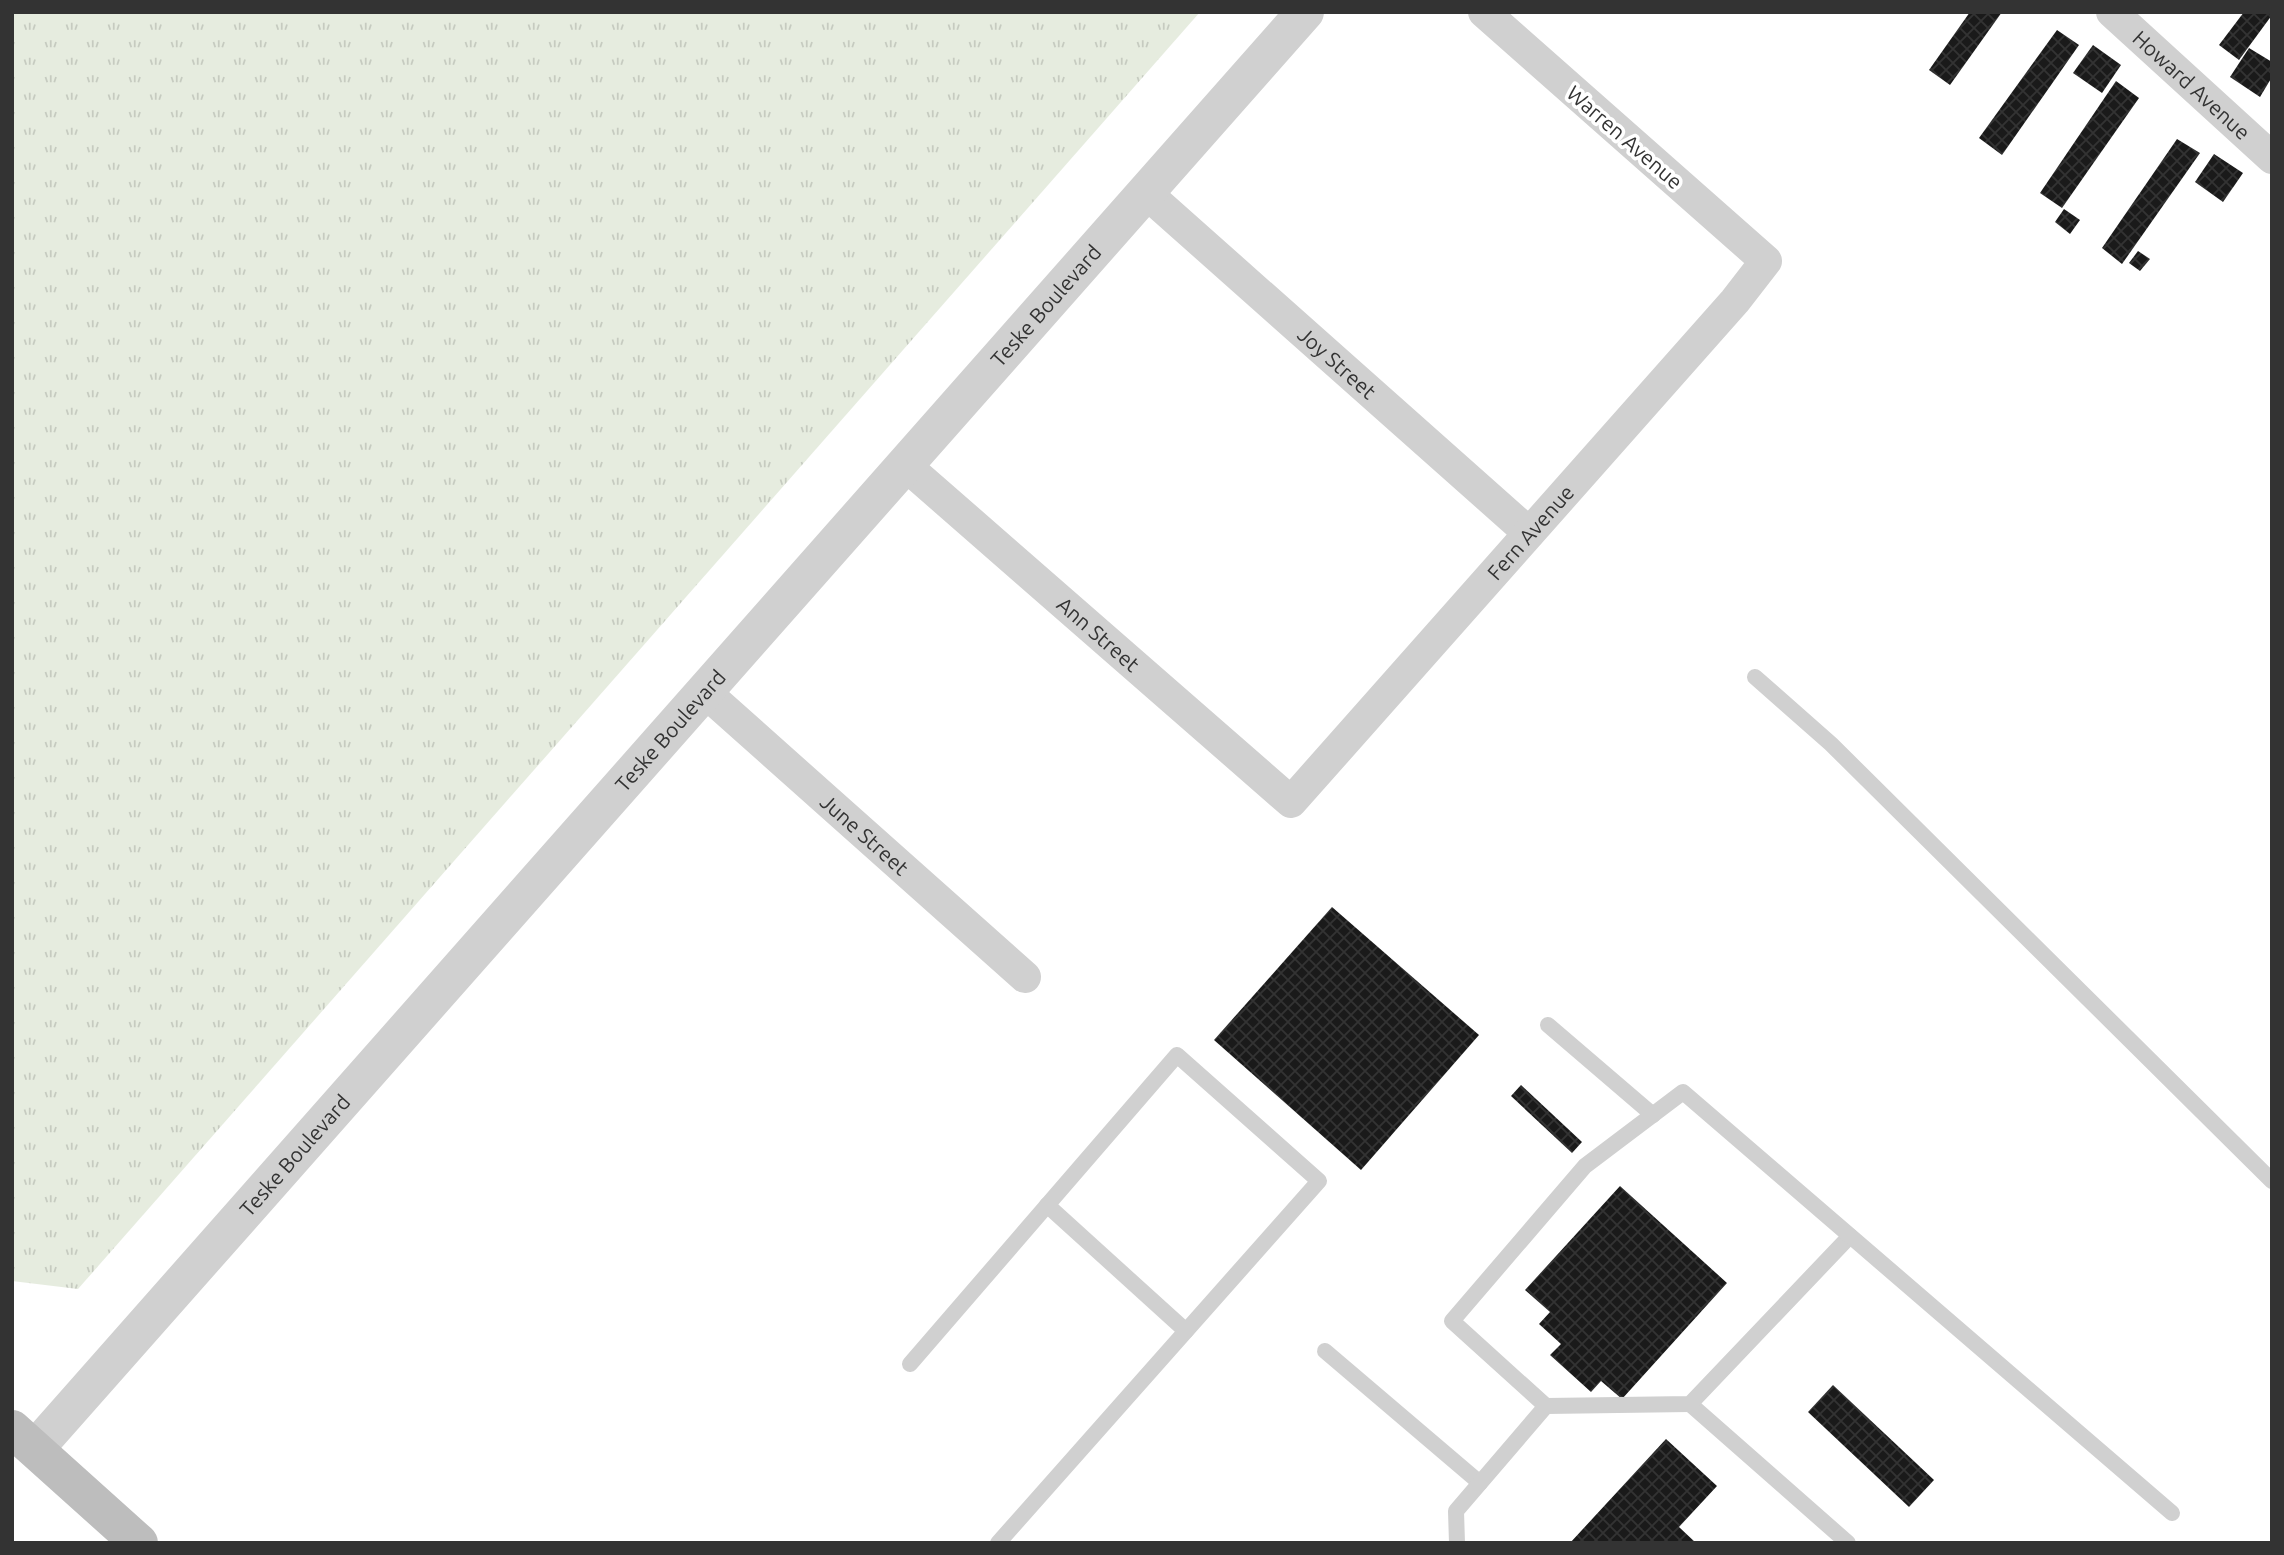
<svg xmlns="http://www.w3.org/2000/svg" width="2284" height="1555" font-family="Ubuntu,sans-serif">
  <defs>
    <pattern id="grass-tufts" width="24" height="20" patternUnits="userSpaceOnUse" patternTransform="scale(1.75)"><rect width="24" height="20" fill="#e6ecdf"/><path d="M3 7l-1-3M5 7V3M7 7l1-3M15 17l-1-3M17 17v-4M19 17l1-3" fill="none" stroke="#c6cbc0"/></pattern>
    <pattern id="building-cross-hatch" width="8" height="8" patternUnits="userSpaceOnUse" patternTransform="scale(1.75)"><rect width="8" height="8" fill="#1a1a1a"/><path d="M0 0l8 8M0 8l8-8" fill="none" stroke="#333"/></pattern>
  </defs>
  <rect width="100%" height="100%" fill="#fff"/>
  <polygon fill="url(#grass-tufts)" points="12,12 1200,12 78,1289 12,1281"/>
  <g fill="url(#building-cross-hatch)">
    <polygon points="1970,12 2002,12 1950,85 1929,70"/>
    <polygon points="2244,12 2272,12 2272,15 2239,60 2219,45"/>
    <polygon points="2057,30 2079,45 2002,155 1979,138"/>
    <polygon points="2093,45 2121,65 2102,93 2073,73"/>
    <polygon points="2249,48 2272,62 2272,77 2260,97 2230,77"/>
    <polygon points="2116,81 2139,98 2062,208 2040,193"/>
    <polygon points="2177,139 2200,153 2122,264 2102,248"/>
    <polygon points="2214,154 2243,173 2223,202 2195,182"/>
    <polygon points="2064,209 2080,220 2070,234 2055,222"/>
    <polygon points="2138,251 2150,259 2140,271 2129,263"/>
    <polygon points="1332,907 1479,1035 1361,1170 1214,1040"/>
    <polygon points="1521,1085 1582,1142 1572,1153 1511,1096"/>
    <polygon points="1620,1186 1727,1283 1622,1399 1601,1381 1591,1392 1550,1355 1561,1344 1539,1324 1550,1312 1525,1290"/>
    <polygon points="1833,1385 1934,1480 1909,1507 1808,1412"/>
    <polygon points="1666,1439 1717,1486 1679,1527 1696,1543 1570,1543"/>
  </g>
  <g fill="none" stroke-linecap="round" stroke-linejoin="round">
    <g stroke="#d0d0d0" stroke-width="16">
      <polyline points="1755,677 1831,744 2272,1181"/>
      <polyline points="1548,1025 1653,1115"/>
      <polyline points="1047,1205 1186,1331"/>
      <polyline points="1325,1351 1480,1483"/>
      <polyline points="910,1364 1177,1055 1319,1181 998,1543"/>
      <polyline points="1690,1404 1848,1543"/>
      <polyline points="1546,1406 1690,1404 1850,1236"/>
      <polyline points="1457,1543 1456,1511 1546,1406 1452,1321 1585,1166 1683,1092 2172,1513"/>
    </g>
    <g stroke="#d0d0d0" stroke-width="32">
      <path id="s1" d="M 2112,12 L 2272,158"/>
      <path id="s2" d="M 1145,192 L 1529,533"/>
      <path id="s3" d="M 905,465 L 1291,802 L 1735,301 L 1766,261 L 1484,12"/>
      <path id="s4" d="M 705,692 L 1025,977"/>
    </g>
    <path stroke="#d0d0d0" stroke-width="38" id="s5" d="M 35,1449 L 1305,12"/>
    <polyline stroke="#bdbdbd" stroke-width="38" points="12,1429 139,1543"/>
  </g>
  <g text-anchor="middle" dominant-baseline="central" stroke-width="7" stroke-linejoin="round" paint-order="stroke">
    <g font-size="21" fill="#333" stroke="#fff">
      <text stroke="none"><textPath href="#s1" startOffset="108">Howard Avenue</textPath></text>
      <text transform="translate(1625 137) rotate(41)">Warren Avenue</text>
      <text stroke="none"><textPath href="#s5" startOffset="1526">Teske Boulevard</textPath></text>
      <text stroke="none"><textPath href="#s2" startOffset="257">Joy Street</textPath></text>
      <text stroke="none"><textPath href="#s3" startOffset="873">Fern Avenue</textPath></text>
      <text stroke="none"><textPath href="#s3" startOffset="257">Ann Street</textPath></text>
      <text stroke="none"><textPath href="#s5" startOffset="959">Teske Boulevard</textPath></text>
      <text stroke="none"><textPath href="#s4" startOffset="214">June Street</textPath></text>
      <text stroke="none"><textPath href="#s5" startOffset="392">Teske Boulevard</textPath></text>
    </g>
  </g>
  <rect width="2284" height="1555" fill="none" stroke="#333333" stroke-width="28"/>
</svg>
